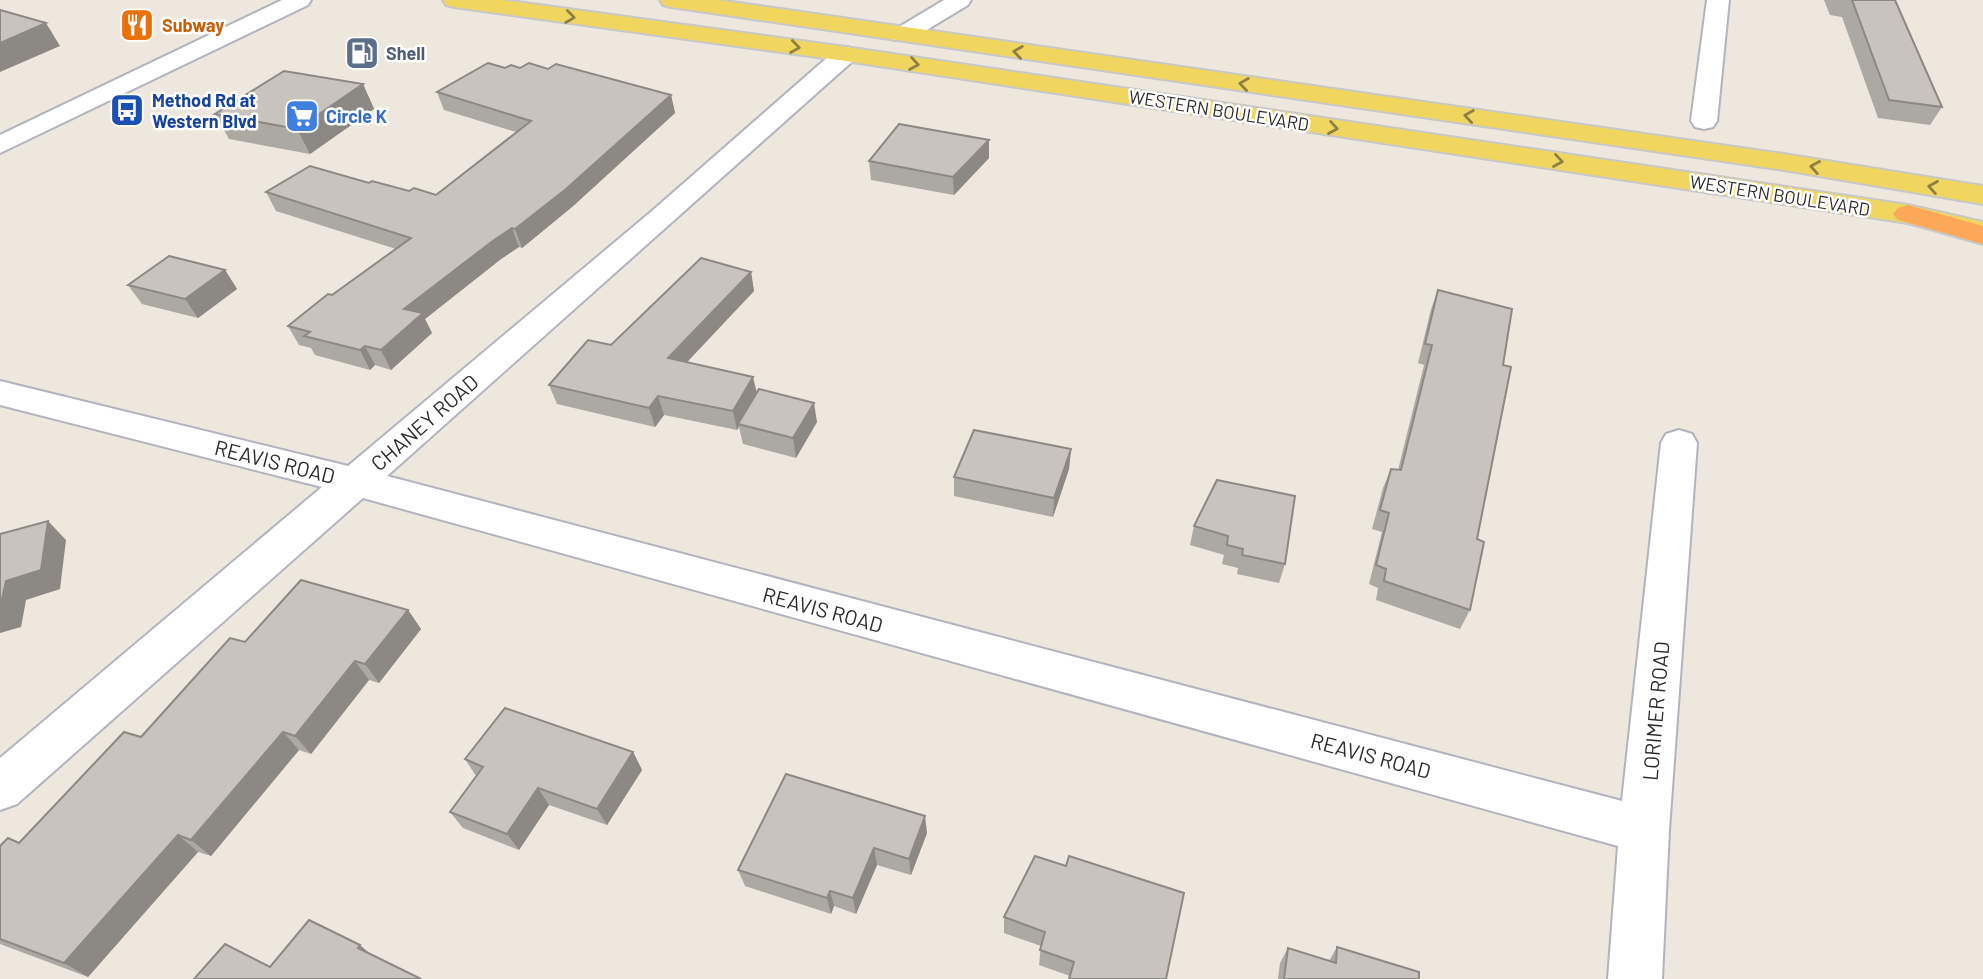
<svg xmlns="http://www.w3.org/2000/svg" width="1983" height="979" font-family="Barlow,sans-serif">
  <rect width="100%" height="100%" fill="#ede7dd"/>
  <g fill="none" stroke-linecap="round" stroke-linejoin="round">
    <g stroke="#b1b3bf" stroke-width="4">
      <g id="minor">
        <polygon points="944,0 971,0 968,5 910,40 894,40 890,35 894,30"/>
        <polygon points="1707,0 1729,0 1717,121 1713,127 1704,129 1695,127 1691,121"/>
        <polygon points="846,47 855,49 858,54 855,59 387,476 1622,801 1661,443 1666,434 1679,430 1692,434 1697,443 1669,830 1662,979 1608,979 1618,846 363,498 17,804 0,810 0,758 322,487 0,405 0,381 348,466 652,211 837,49"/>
      </g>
    </g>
    <g stroke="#b1b3bf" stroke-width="4">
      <polygon id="tertiary" points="282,0 311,0 308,5 0,153 0,135"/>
    </g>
    <g stroke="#c8c8c8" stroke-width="4">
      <g id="primary">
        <polygon points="443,0 503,0 846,47 1908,205 1983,222 1983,240 1908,223 846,61 454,7 446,5"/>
        <polygon points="660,0 718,0 1784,154 1983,186 1983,204 1784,170 671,7 663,5"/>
      </g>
    </g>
    <g stroke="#c8c8c8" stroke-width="4">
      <polygon id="motorway" points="1908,205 1983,226 1983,244 1898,220 1893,214 1898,208"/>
    </g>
    <use href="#minor" fill="#fff" fill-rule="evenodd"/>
    <use href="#tertiary" fill="#fff" fill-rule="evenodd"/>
    <use href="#primary" fill="#f0d65f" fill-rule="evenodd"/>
    <use href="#motorway" fill="#fda858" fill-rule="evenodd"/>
  </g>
  <g fill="#aca9a3">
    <polygon points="1824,0 1895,0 1942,107 1930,125 1878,118 1842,17 1830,15"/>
    <polygon points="505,68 548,69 671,95 675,113 572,207 522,248 519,247 501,259 425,319 432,333 391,370 375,365 370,370 315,355 311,348 299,345 288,326 396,249 276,211 266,192 369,183 409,191 436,195 516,132 444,110 437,92"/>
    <polygon points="363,84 374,109 310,154 229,139 215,114"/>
    <polygon points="989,140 989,158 954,195 871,180 869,161"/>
    <polygon points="225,270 237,289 198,318 142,304 128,285"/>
    <polygon points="751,272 754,291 687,362 757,393 817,422 796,458 743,444 739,427 737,430 664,415 655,427 557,404 549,385 611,345"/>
    <polygon points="1438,290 1503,365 1477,539 1470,610 1460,629 1376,600 1378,588 1369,584 1382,532 1372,529 1383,488 1391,469 1398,470 1424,365 1418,363 1431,309"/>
    <polygon points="1071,449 1069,469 1053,517 954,496 954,477"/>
    <polygon points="1217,480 1285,564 1279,583 1237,574 1238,568 1222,564 1224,555 1190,545 1194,526"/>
    <polygon points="408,610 421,629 379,683 369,680 311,754 299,750 211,856 198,852 88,977 0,944 0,846 19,843 141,737 245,642"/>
    <polygon points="633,752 642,770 607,825 549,805 519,850 463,828 450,812 476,776 465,759"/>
    <polygon points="927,833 911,875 877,865 856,914 834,906 831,914 745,886 738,870"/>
    <polygon points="1035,856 1166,979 1070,976 1039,965 1041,946 1004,933 1004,917"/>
    <polygon points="1337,947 1419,979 1278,979 1280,963 1288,948 1329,961"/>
  </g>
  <g fill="#8c8984">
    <polygon points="46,23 60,46 0,72 0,43"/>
    <polygon points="363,84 374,109 310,154 297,129"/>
    <polygon points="671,95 675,113 572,207 522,248 515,229"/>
    <polygon points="989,140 989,158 954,195 953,177"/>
    <polygon points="512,228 519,247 501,259 425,319 432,333 391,370 381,350 404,309 494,240"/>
    <polygon points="225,270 237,289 198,318 185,299"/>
    <polygon points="751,272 754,291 673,377 668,358"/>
    <polygon points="365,346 375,365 370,370 360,350"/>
    <polygon points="753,377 758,397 738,424 739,427 737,430 733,411"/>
    <polygon points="658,396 664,415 655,427 649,408"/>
    <polygon points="814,403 817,422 796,458 793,438"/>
    <polygon points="1071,449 1069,469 1053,517 1054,498"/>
    <polygon points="48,521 66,540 60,589 26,600 21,627 0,633 0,608 6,581"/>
    <polygon points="408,610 421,629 379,683 365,664"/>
    <polygon points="355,661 369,680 311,754 295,736"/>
    <polygon points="283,732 299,750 211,856 191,840"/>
    <polygon points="633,752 642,770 607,825 597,809"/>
    <polygon points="538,788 549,805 519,850 507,834"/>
    <polygon points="925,816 927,833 911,875 909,859"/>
    <polygon points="178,835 198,852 88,977 64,963"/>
    <polygon points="874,848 877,865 856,914 853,898"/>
    <polygon points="830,891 834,906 831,914 827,898"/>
    <polygon points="360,945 377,960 358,948"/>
  </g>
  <g fill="#c8c4bd" stroke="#8c8984" stroke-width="2">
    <polygon points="1852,0 1895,0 1942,107 1889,100"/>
    <polygon points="0,10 46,23 0,43"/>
    <polygon points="488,63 505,68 511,65 520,68 529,63 548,69 556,64 671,95 566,189 515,229 512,228 494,240 404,309 423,313 381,350 365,346 360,350 304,336 310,332 288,326 328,294 332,295 411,238 266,192 310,166 369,183 372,181 409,191 414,188 436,195 531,121 437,92"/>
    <polygon points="284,71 363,84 297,129 215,114"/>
    <polygon points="899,124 989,140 953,177 869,161"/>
    <polygon points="169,256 225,270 185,299 128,285"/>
    <polygon points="701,258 751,272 668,358 753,377 733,411 658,396 649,408 549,385 588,340 611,345"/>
    <polygon points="1438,290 1512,309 1503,365 1511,367 1477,539 1484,542 1470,610 1384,581 1386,569 1376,565 1389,513 1380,510 1391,469 1401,470 1432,345 1425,344"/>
    <polygon points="759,389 814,403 793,438 738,424"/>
    <polygon points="974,430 1071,449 1054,498 954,477"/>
    <polygon points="1217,480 1295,496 1285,564 1242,555 1243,549 1227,545 1228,536 1194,526"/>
    <polygon points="48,521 41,570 6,581 0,608 0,534"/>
    <polygon points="301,580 408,610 365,664 355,661 295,736 283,732 191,840 178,835 64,963 0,939 0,846 8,838 19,843 124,732 141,737 230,638 245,642"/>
    <polygon points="505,708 633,752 597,809 538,788 507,834 450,812 483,767 465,759"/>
    <polygon points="786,774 925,816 909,859 874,848 853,898 830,891 827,898 738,870"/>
    <polygon points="1035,856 1066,866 1069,856 1184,893 1166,979 1069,979 1074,962 1040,950 1045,932 1004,917"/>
    <polygon points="309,920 360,945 358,948 421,979 194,979 225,944 270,967"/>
    <polygon points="1337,947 1419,972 1419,979 1284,979 1288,948 1336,963"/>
  </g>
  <defs><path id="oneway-chevron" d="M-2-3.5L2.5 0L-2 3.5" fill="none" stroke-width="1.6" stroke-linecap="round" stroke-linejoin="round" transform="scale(1.75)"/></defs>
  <g stroke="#8e8045">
    <use href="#oneway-chevron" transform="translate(570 17) rotate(8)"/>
    <use href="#oneway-chevron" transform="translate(795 47) rotate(8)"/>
    <use href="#oneway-chevron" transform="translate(1018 52) rotate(-172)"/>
    <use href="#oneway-chevron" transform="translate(914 64) rotate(9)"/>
    <use href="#oneway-chevron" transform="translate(1244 84) rotate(-172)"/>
    <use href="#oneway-chevron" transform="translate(1469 116) rotate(-172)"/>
    <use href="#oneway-chevron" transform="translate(1333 128) rotate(9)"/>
    <use href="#oneway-chevron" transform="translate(1558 161) rotate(9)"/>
    <use href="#oneway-chevron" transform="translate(1815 167) rotate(-170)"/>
    <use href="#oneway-chevron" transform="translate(1933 187) rotate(-171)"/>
  </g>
  <defs>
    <g id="restaurant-square" transform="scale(1.75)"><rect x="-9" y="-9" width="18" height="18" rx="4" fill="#e8710a" stroke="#fff"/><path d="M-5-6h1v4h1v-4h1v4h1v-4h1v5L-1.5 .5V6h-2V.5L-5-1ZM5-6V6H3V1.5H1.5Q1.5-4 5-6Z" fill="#fff"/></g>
    <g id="fuel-square" transform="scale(1.75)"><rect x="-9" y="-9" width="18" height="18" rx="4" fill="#5c6f8a" stroke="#fff"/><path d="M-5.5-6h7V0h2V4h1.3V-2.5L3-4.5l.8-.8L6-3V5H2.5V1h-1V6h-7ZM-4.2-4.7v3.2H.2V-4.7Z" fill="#fff"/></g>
    <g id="bus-square" transform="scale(1.75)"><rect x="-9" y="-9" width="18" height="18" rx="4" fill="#1a4fb4" stroke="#fff"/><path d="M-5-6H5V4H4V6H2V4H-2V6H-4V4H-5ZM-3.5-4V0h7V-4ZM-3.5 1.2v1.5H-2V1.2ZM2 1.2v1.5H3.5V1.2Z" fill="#fff"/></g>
    <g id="supermarket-square" transform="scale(1.75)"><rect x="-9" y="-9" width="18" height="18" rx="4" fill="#3f7fe0" stroke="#fff"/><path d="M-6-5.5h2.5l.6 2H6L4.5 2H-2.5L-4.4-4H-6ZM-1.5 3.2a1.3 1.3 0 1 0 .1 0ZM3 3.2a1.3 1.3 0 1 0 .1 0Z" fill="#fff"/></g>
  </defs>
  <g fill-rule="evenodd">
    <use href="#restaurant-square" x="137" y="25"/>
    <use href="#fuel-square" x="362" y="53"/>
    <use href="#bus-square" x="127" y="110"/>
    <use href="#supermarket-square" x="302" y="116"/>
  </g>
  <g text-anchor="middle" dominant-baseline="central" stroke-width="5" stroke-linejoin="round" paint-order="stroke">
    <g font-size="18" font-weight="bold" fill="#c56008" stroke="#fff" text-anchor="start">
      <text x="162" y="25">Subway</text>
    </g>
    <g font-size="18" font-weight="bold" fill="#4e5e75" stroke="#fff" text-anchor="start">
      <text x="386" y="53">Shell</text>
    </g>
    <g font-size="18" font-weight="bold" fill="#164399" stroke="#fff" text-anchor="start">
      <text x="152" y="100">Method Rd at<tspan x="152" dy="21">Western Blvd</tspan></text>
    </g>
    <g font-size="18" fill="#2b2b2b" stroke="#fff">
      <text transform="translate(1219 110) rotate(9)">WESTERN BOULEVARD</text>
      <text transform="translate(1780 195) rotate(9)">WESTERN BOULEVARD</text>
    </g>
    <g font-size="18" font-weight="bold" fill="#366cbe" stroke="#fff" text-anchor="start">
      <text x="326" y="116">Circle K</text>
    </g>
    <g font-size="21" fill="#2b2b2b" stroke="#fff">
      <text transform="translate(424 422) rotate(-41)">CHANEY ROAD</text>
      <text transform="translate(275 461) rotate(14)">REAVIS ROAD</text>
      <text transform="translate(823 609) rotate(15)">REAVIS ROAD</text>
      <text transform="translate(1655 711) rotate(-85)">LORIMER ROAD</text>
      <text transform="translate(1371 755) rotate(15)">REAVIS ROAD</text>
    </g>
  </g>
</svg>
